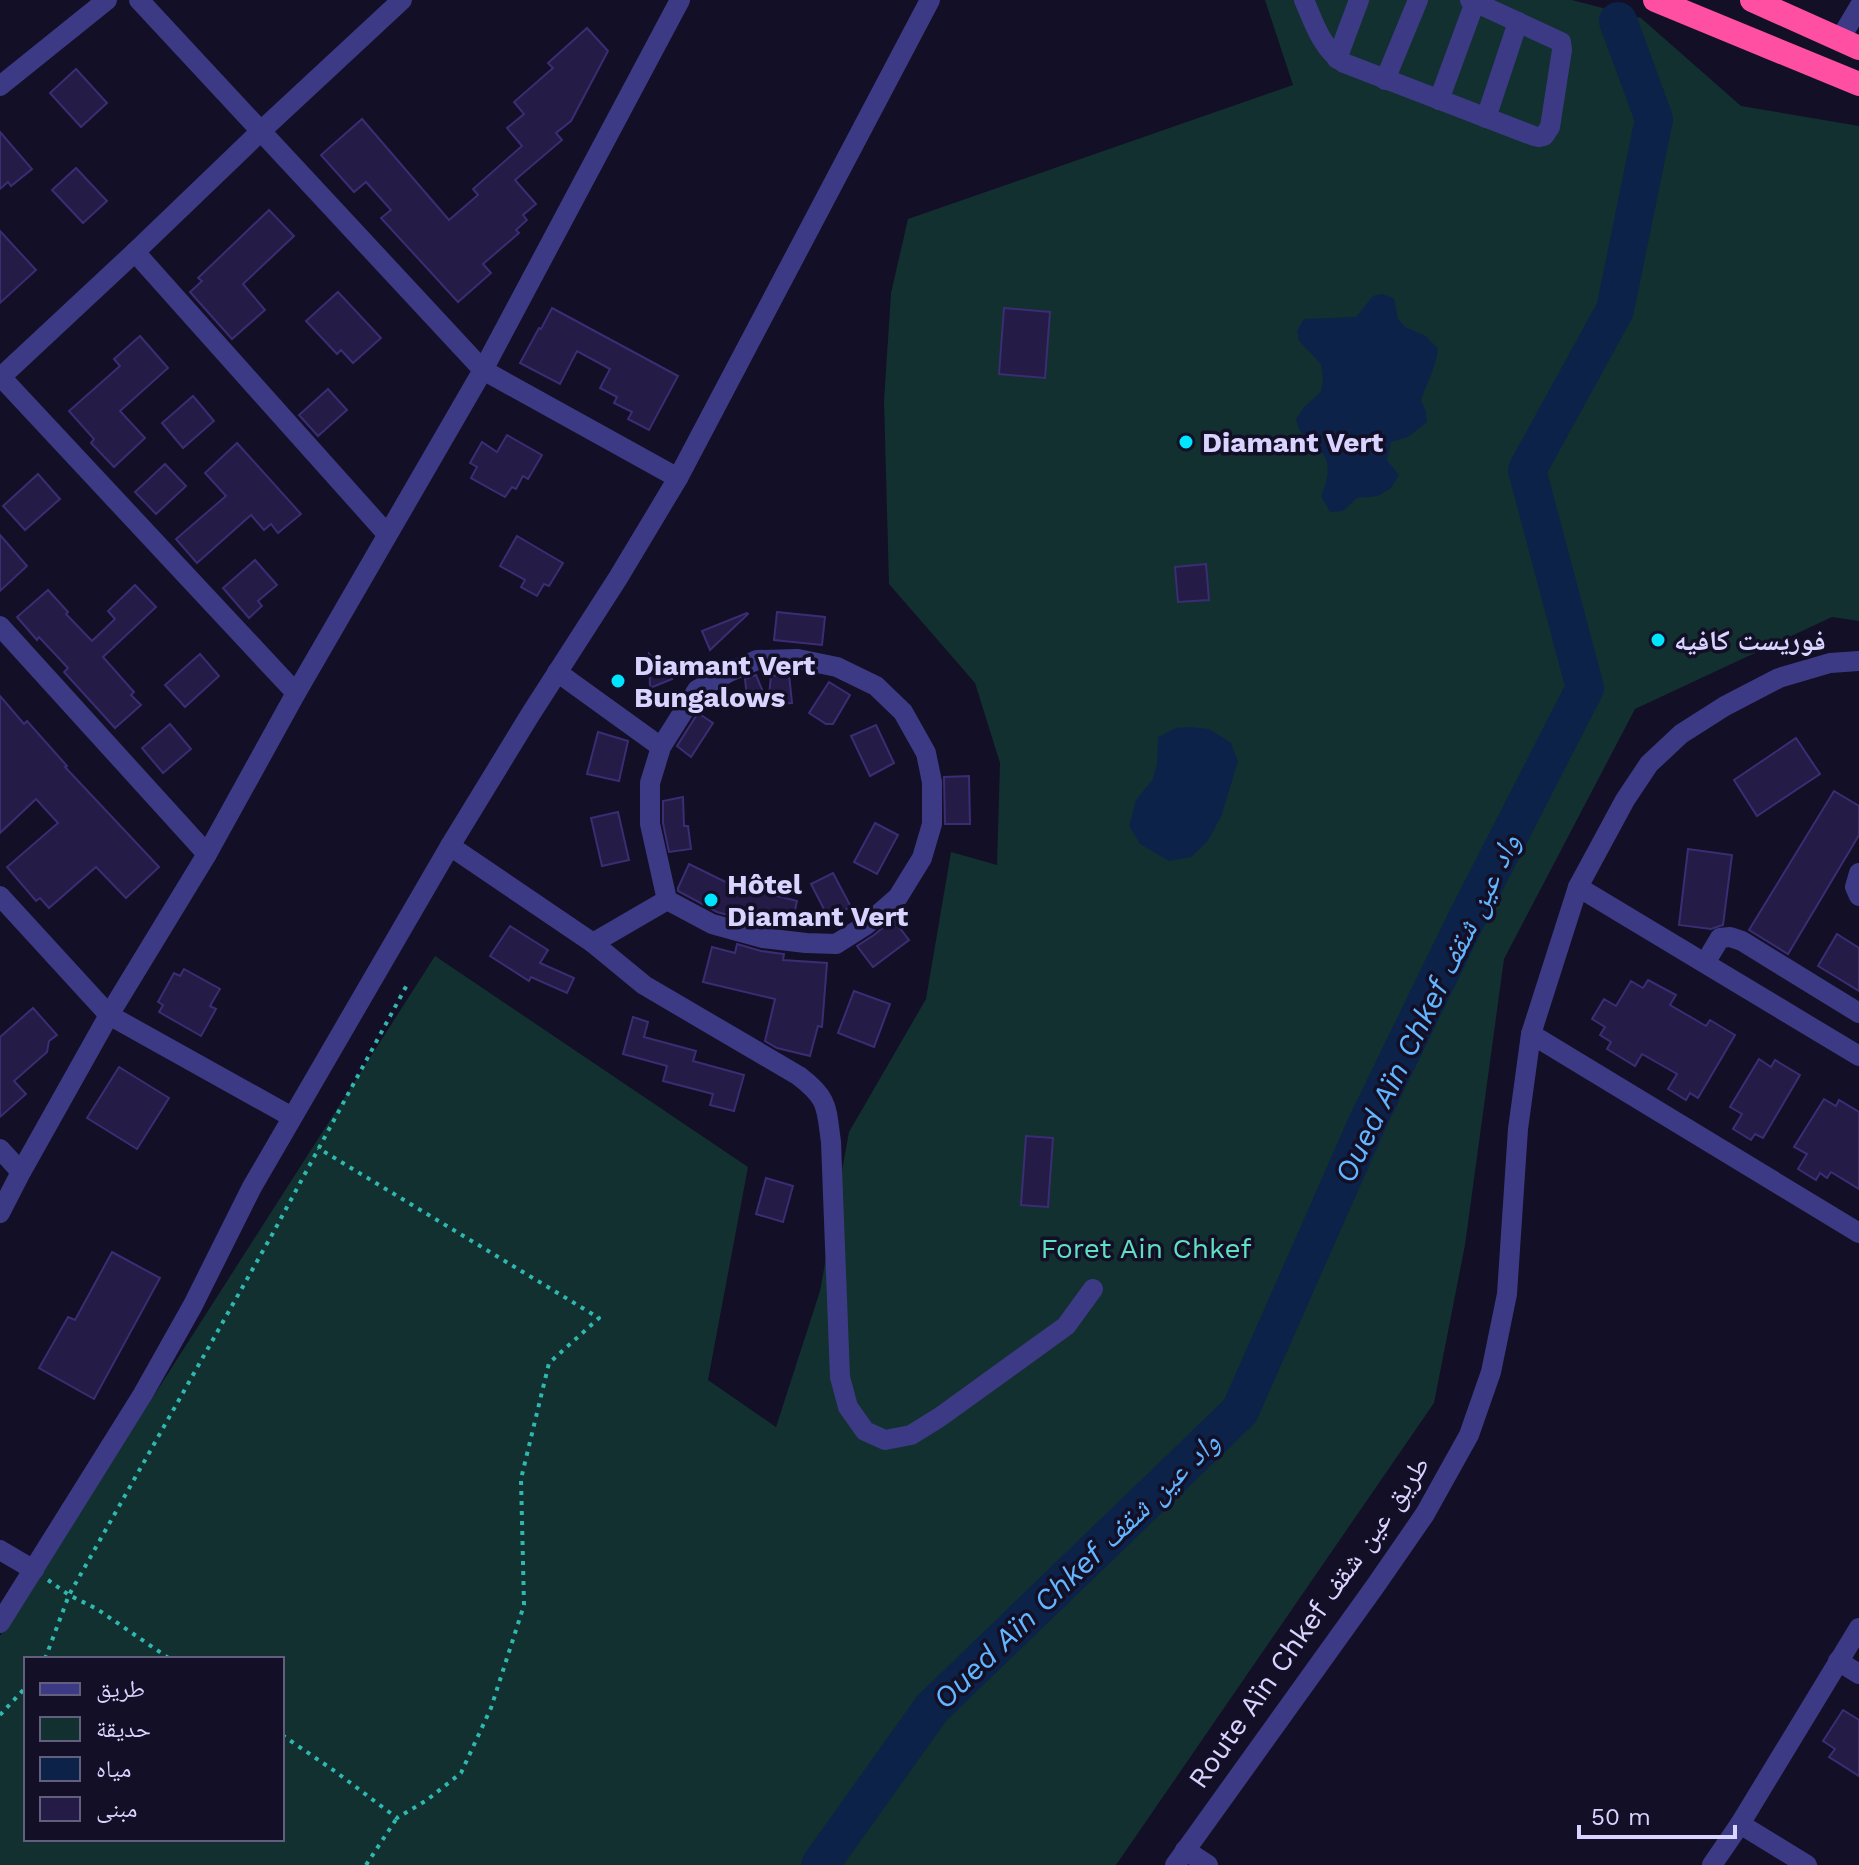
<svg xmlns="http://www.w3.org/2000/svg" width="1859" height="1865" font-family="'Work Sans','Noto Naskh Arabic',sans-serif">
  <rect width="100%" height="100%" fill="#130f26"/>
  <path fill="#12302f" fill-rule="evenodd" d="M 1265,0 L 1572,0 L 1641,18 L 1741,106 L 1859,126 L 1859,621 L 1832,617 L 1635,709 L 1504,959 L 1465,1245 L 1434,1403 L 1116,1865 L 0,1865 L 0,1636 L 435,956 L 748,1167 L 708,1380 L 776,1427 L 820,1291 L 849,1132 L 926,999 L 951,852 L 997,865 L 1000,763 L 975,683 L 889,584 L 884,401 L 891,293 L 908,219 L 1293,85 ZM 26,1659 L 282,1659 L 282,1839 L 26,1839 Z"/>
  <g fill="#0c2248">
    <path d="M 1382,294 L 1394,298 L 1398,319 L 1405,327 L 1426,336 L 1438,349 C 1436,368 1427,382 1421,400 L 1426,412 L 1427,422 L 1408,437 L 1391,442 L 1387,460 L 1399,475 L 1391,488 L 1378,496 L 1357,498 L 1343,511 L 1330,512 L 1321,496 C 1344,441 1302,454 1296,419 L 1304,407 L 1321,392 L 1323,379 L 1321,364 L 1299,341 L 1297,331 L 1304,319 L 1356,317 L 1373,296 Z"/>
    <polygon points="1191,727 1209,729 1231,743 1238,761 1221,817 1207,842 1191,857 1169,861 1140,844 1129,826 1136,800 1153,779 1157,763 1158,737 1176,728"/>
  </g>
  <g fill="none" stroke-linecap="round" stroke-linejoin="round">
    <polyline stroke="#0c2248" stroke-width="38" points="820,1865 932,1708 1240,1411 1368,1121 1466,920 1585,688 1527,470 1615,310 1654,119 1618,21"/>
  </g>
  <g fill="#241b47" stroke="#3b2d73" stroke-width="2">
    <polygon points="587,28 608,51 571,121 556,133 562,140 515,180 536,204 523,215 527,220 516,230 519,233 483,264 491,273 458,302 381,218 391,210 366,182 354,192 321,155 362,119 449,220 478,195 473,189 522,146 507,128 524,114 514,102 553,68 548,63"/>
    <polygon points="76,69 107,103 81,127 50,93"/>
    <polygon points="0,132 32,169 11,186 8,182 0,189"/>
    <polygon points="76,168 107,201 83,223 52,190"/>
    <polygon points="269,210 294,236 243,284 265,310 232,339 190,292 202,281 198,278"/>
    <polygon points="0,231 36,270 0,303"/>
    <polygon points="338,292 381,338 353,363 341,350 337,354 306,321"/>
    <polygon points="552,308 678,376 649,430 628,419 632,412 614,403 617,397 600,388 610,369 577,351 560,384 520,363 539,328 541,329"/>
    <polygon points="1004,308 1050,312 1045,378 999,374"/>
    <polygon points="140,336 168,368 120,411 145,438 114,467 91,443 94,439 69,411 120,366 114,359"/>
    <polygon points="328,389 347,410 318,436 299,415"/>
    <polygon points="193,396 214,421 183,448 162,423"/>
    <polygon points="507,435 542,455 528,479 523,476 516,489 512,487 505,497 471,478 477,467 470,463 482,442 497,452"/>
    <polygon points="237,443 301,514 278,533 271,524 264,530 251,515 197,563 176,539 226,496 205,473"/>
    <polygon points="165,464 186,486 156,514 135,492"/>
    <polygon points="38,474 60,499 25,530 3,506"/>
    <polygon points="0,535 27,566 0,591"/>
    <polygon points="517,536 563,563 549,586 544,584 537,596 521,587 525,580 500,566"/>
    <polygon points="255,560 277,585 258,601 262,606 249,618 223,588"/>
    <polygon points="1206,564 1209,600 1178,602 1175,567"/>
    <polygon points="135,585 156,607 103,657 134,692 131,695 141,705 115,728 64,672 68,668 39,637 37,640 17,617 48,590 68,612 66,614 92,641 115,619 108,611"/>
    <polygon points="777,612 825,617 822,645 774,640"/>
    <polygon points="747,613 748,614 710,650 702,631"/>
    <polygon points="200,654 219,676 185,707 165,685"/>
    <polygon points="649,654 672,679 650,688"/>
    <polygon points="789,674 792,703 768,704 771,676"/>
    <polygon points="756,675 768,704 748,706 745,679"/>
    <polygon points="829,682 850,695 833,724 826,724 809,713"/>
    <polygon points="0,696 24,724 27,721 67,766 65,767 159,867 126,898 96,867 49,908 40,898 36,901 7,867 58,823 36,799 0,833"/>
    <polygon points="698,713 713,723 691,757 677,746"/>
    <polygon points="170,724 191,749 163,773 142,748"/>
    <polygon points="876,725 894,763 870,776 851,736"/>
    <polygon points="598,732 628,741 619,781 587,774"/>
    <polygon points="1796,738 1820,774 1757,816 1734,780"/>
    <polygon points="969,776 970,824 945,824 944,777"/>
    <polygon points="1834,791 1859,806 1859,835 1788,954 1749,930"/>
    <polygon points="683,797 684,826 688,826 691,849 669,852 663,823 663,801"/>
    <polygon points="618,812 629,860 602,866 591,818"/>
    <polygon points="875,823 898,835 877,874 854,862"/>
    <polygon points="1688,849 1732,855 1723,925 1711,929 1679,925"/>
    <polygon points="689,864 750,894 751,889 797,901 791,928 765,925 717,912 678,891 678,888"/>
    <polygon points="833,873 851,907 834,915 831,911 830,921 811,884"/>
    <polygon points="893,919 909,940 873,967 857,946 874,935"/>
    <polygon points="510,926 548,950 540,963 574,978 567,993 531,977 529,981 490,956"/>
    <polygon points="1837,934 1859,948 1859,991 1818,966"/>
    <polygon points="737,944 761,951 784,954 783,960 827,963 822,1027 818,1026 810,1056 777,1048 765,1041 775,999 703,982 712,947 735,953"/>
    <polygon points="184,969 220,989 210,1006 216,1009 201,1036 159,1012 163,1005 158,1002 174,973 180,976"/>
    <polygon points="1648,980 1676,995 1670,1005 1706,1026 1710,1020 1735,1035 1698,1098 1690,1093 1686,1100 1668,1089 1677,1074 1642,1054 1635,1066 1607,1049 1611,1042 1600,1035 1605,1027 1592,1019 1604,999 1616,1006 1631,981 1643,988"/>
    <polygon points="854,991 890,1004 874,1047 838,1033"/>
    <polygon points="33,1008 57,1035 49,1041 47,1052 14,1081 26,1094 0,1117 0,1037"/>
    <polygon points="633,1017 648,1022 644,1037 696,1051 693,1061 744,1075 734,1111 710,1105 713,1094 663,1081 667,1066 623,1054"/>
    <polygon points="1759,1059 1771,1067 1775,1060 1800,1075 1763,1138 1755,1134 1751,1140 1733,1129 1742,1114 1730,1107"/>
    <polygon points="119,1067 169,1098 137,1149 87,1118"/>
    <polygon points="1824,1099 1836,1106 1839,1100 1859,1112 1859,1189 1831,1172 1827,1178 1820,1173 1816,1180 1798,1169 1807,1154 1794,1147"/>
    <polygon points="1026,1136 1053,1138 1048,1207 1021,1205"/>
    <polygon points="766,1178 793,1186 783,1222 756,1214"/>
    <polygon points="112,1252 160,1278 94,1399 39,1368 68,1317 75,1320"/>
    <polygon points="1843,1710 1859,1720 1859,1776 1829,1757 1835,1749 1823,1741"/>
  </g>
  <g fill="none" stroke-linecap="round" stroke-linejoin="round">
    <g stroke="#2fb8b0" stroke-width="4" stroke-dasharray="4 6" stroke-linecap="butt">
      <polyline points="48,1580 69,1595 97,1609 170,1659"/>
      <polyline points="45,1659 69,1595 273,1233 408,983"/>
      <polyline points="0,1715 26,1687"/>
      <polyline points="282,1735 336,1772 397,1818 427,1800 461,1773 491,1708 524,1605 521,1479 549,1363 599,1318 318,1148"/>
      <polyline points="366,1865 397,1818"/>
    </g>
    <g stroke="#3d3a85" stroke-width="20">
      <polyline points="139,0 483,370 678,478"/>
      <path d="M 1304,0 C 1314,23 1322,49 1344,63 L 1534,136 L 1539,137 L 1544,136 L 1550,127 L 1562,50 L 1561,42 L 1470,0"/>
      <polyline points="1840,39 1859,7"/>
      <polyline points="1337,59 1359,0"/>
      <polyline points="1385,80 1418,0"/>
      <polyline points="0,86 107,0"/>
      <polyline points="1439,100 1475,2"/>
      <polyline points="1486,118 1518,22"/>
      <polyline points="135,252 387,534"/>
      <polyline points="1,377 296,693"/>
      <polyline points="0,378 135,252 261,131 402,0"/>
      <polyline points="0,626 207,854"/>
      <polyline points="557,672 661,747"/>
      <path d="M 450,846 L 593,943 L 644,985 L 799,1076 C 829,1099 826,1107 831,1142 L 840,1377 L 848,1407 L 865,1431 L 885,1440 L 911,1435 L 940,1417 L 1066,1326 L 1093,1289"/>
      <polyline points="1859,873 1855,887 1859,896"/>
      <polyline points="1578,887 1859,1056"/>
      <polyline points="0,896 109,1015 292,1117"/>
      <polyline points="593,943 667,900 712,924 763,938 806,943 836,944 866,925 898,897 922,858 932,824 932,782 926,753 903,712 876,686 837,667 798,659 757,660 729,672 697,690 661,747 650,783 650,824 667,900"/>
      <polyline points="1705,963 1720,938 1730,937 1742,941 1859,1013"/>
      <polyline points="1531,1034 1859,1233"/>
      <polyline points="0,1149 21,1172"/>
      <polyline points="0,1213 21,1172 109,1015 207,854 296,693 483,370 680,0"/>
      <polyline points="0,1550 34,1570"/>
      <polyline points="0,1623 143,1394 193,1305 252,1187 450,846 530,715 618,578 678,478 930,0"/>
      <polyline points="1838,1661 1859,1674"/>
      <polyline points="1740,1824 1807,1865"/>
      <polyline points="1185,1850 1208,1865"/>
      <polyline points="1175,1865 1376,1585 1425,1514 1469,1435 1491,1372 1507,1294 1518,1129 1531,1034 1578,887 1625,800 1649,764 1681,734 1725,706 1779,678 1830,663 1859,661"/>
      <polyline points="1712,1865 1740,1824 1859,1628"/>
    </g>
    <g stroke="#ff4fa3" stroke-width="24">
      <polyline points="1655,0 1859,84"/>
      <polyline points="1752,0 1859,48"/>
    </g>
  </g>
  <g fill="#00e5ff" stroke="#130f26" stroke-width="3">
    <circle cx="1186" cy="442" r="8"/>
    <circle cx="1658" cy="640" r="8"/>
    <circle cx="618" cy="681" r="8"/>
    <circle cx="711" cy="900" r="8"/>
  </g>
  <g text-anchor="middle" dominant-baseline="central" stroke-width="7" stroke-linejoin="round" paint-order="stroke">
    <g font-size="28" font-weight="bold" fill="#d9d4ff" stroke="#130f26" text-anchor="start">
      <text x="1202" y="442">Diamant Vert</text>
      <text x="1674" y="640">فوريست كافيه</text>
      <text x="634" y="665">Diamant Vert<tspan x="634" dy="32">Bungalows</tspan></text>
      <text x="727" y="884">Hôtel<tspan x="727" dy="32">Diamant Vert</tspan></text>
    </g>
    <g font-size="28" fill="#5fe0c0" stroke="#130f26">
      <text x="1146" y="1248">Foret Ain Chkef</text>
    </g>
    <g font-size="28" fill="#d9d4ff" stroke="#130f26">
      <text transform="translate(1309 1622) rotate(-55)">Route Aïn Chkef طريق عين شقف</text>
    </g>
    <g font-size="30" font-style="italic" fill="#62b6ff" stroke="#130f26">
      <text transform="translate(1427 1008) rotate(-64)">Oued Aïn Chkef واد عين شقف</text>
      <text transform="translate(1076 1570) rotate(-44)">Oued Aïn Chkef واد عين شقف</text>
    </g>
  </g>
  <rect x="24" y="1657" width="260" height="184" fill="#130f26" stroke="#625e7d" stroke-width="2"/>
  <rect x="40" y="1683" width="40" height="12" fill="#3d3a85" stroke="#625e7d" stroke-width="2"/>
  <text x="96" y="1697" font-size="24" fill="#d9d4ff">طريق</text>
  <rect x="40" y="1717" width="40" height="24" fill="#12302f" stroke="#625e7d" stroke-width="2"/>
  <text x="96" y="1737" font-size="24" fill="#d9d4ff">حديقة</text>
  <rect x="40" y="1757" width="40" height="24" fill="#0c2248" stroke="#625e7d" stroke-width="2"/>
  <text x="96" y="1777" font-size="24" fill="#d9d4ff">مياه</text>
  <rect x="40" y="1797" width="40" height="24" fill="#241b47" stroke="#625e7d" stroke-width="2"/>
  <text x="96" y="1817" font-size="24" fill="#d9d4ff">مبنى</text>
  <path d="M1579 1825v12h156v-12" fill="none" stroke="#d9d4ff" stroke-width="4"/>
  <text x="1591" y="1825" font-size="24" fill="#d9d4ff" stroke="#130f26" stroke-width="6" paint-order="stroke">50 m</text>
</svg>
